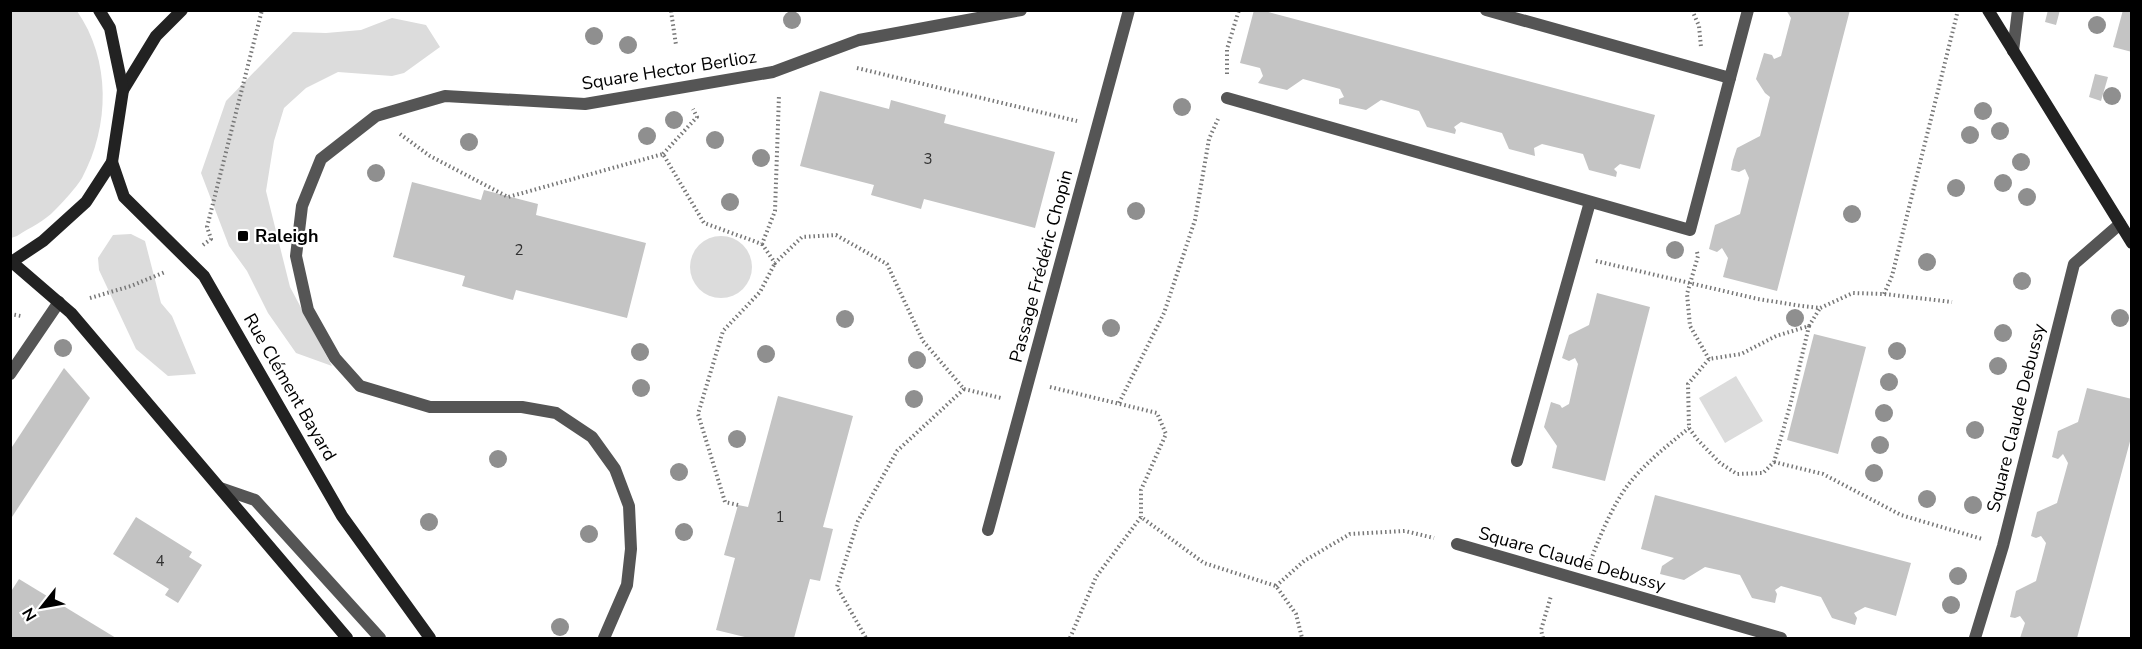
<svg xmlns="http://www.w3.org/2000/svg" width="2142" height="649" font-family="'Nunito Sans',sans-serif">
  <rect width="100%" height="100%" fill="#fff"/>
  <g fill="#dcdcdc">
    <path d="M 11,10 L 77,11 C 111,60 110,126 82,178 C 75,189 64,201 55,210 C 45,221 29,228 17,236 L 11,238 Z"/>
    <polygon points="392,18 426,25 440,47 404,73 392,76 338,72 306,88 284,108 274,141 266,191 290,287 332,366 296,353 268,313 247,271 229,246 201,173 226,101 293,32 326,33 361,30"/>
    <polygon points="131,234 145,241 161,303 172,316 196,374 168,376 136,349 99,270 98,258 113,235"/>
    <circle cx="721" cy="267" r="31"/>
    <polygon points="1736,376 1763,421 1725,443 1699,398"/>
  </g>
  <g fill="#c4c4c4">
    <polygon points="1254,10 1261,10 1655,115 1640,169 1620,164 1614,169 1617,172 1616,177 1589,170 1583,154 1542,144 1534,148 1535,156 1509,149 1502,133 1461,122 1454,127 1456,130 1455,134 1427,127 1419,111 1381,100 1366,110 1339,104 1339,99 1344,97 1340,89 1303,79 1287,90 1258,83 1263,76 1260,68 1240,63"/>
    <polygon points="1786,10 1850,10 1777,291 1723,277 1728,258 1722,248 1717,252 1709,249 1715,225 1740,214 1749,178 1745,169 1739,172 1731,170 1733,160 1737,148 1760,136 1770,97 1765,93 1756,79 1764,53 1772,55 1774,59 1781,56 1791,18"/>
    <polygon points="2048,10 2060,10 2056,25 2045,22"/>
    <polygon points="2123,10 2132,10 2132,52 2113,47"/>
    <polygon points="2095,74 2108,77 2101,101 2089,97"/>
    <polygon points="820,91 889,109 891,100 946,115 944,123 1055,152 1035,228 924,199 921,209 871,195 874,185 800,166"/>
    <polygon points="412,182 481,200 484,190 538,204 536,215 646,243 627,318 516,290 513,300 462,286 465,276 393,257"/>
    <polygon points="1597,293 1650,307 1605,481 1552,468 1557,446 1544,427 1551,402 1560,405 1562,408 1569,404 1578,364 1575,358 1569,361 1562,358 1569,335 1589,325"/>
    <polygon points="1814,334 1866,347 1838,454 1787,440"/>
    <polygon points="64,368 90,398 12,517 10,450"/>
    <polygon points="2087,388 2132,399 2132,434 2077,638 2020,638 2025,623 2020,616 2015,618 2010,617 2016,591 2036,581 2046,543 2041,536 2036,538 2031,536 2037,512 2057,503 2068,463 2063,454 2058,459 2052,457 2058,431 2078,422"/>
    <polygon points="778,396 853,416 823,527 833,529 820,581 810,579 794,638 749,638 716,630 735,558 724,555 738,505 748,507"/>
    <polygon points="1655,495 1911,563 1896,616 1865,607 1854,613 1857,618 1855,625 1832,618 1821,597 1781,586 1775,590 1777,594 1775,603 1752,598 1740,575 1705,567 1684,580 1660,574 1662,566 1674,558 1641,549"/>
    <polygon points="136,517 192,552 189,557 202,565 178,603 165,595 169,589 113,554"/>
    <polygon points="19,579 116,638 10,638 10,593"/>
  </g>
  <g fill="none" stroke-linecap="round" stroke-linejoin="round">
    <g stroke="#777" stroke-width="4" stroke-dasharray="1.5 3" stroke-linecap="butt">
      <polyline points="1692,10 1699,26 1701,47"/>
      <polyline points="671,11 676,45"/>
      <polyline points="857,68 1077,121"/>
      <polyline points="1227,74 1227,49 1239,10"/>
      <polyline points="400,134 430,156 508,197 663,154 704,223 762,244 775,211 779,95"/>
      <polyline points="663,154 697,117 693,109"/>
      <polyline points="762,244 775,263 802,237 836,235 887,264 923,341 964,389 897,451 858,521 837,587 866,638"/>
      <polyline points="203,245 211,239 207,227 262,10"/>
      <polyline points="1697,252 1698,256 1687,294 1690,326 1709,359"/>
      <polyline points="1596,261 1758,299 1802,306 1820,308 1853,293 1884,294 1952,302"/>
      <polyline points="1884,294 1892,276 1958,10"/>
      <polyline points="90,298 131,286 165,272"/>
      <polyline points="10,314 21,316"/>
      <polygon points="1809,326 1791,402 1774,462 1763,473 1737,474 1720,463 1697,439 1689,428 1688,384 1709,359 1741,354 1776,336"/>
      <polyline points="1809,326 1820,308"/>
      <polyline points="1050,387 1157,413 1166,434 1141,490 1141,517"/>
      <polyline points="964,389 1001,398"/>
      <polyline points="1119,403 1164,313 1195,220 1209,139 1218,119"/>
      <polyline points="1774,462 1823,474 1901,515 1982,539"/>
      <polyline points="738,505 725,502 698,414 723,331 760,292 775,263"/>
      <path d="M 1591,560 C 1599,537 1614,503 1628,485 C 1645,463 1668,445 1689,428"/>
      <polyline points="1276,586 1304,561 1350,534 1405,531 1434,538"/>
      <polyline points="1070,638 1096,577 1141,517 1204,563 1276,586 1296,614 1302,638"/>
      <polyline points="1543,638 1541,630 1551,596"/>
    </g>
    <g stroke="#555" stroke-width="12">
      <polyline points="1227,98 1690,230 1730,78"/>
      <polyline points="10,374 59,302"/>
      <polyline points="1517,461 1590,202"/>
    </g>
    <g stroke="#555" stroke-width="12">
      <polyline points="1486,10 1730,78 1748,10"/>
      <polyline points="2013,51 2018,10"/>
      <polyline points="220,488 255,500 380,638"/>
      <polyline points="988,530 1129,10"/>
      <polyline points="1457,544 1781,638"/>
      <polyline points="604,638 627,585 631,549 629,506 615,469 592,437 556,413 522,407 430,407 360,386 335,358 308,310 296,256 302,206 321,159 376,116 445,96 585,104 773,72 859,40 1021,10"/>
      <polyline points="1975,638 2003,546 2074,264 2120,224"/>
    </g>
    <g stroke="#222" stroke-width="12">
      <polyline points="1988,10 2132,243"/>
      <polyline points="123,90 156,36 182,10"/>
      <polyline points="112,162 124,197 204,276 342,516 430,638"/>
      <polyline points="10,263 43,241 86,202 112,162 123,90 110,28 99,10"/>
      <polyline points="13,263 71,313 347,638"/>
    </g>
  </g>
  <g fill="#8f8f8f">
    <circle cx="792" cy="20" r="9"/>
    <circle cx="2097" cy="25" r="9"/>
    <circle cx="594" cy="36" r="9"/>
    <circle cx="628" cy="45" r="9"/>
    <circle cx="2112" cy="96" r="9"/>
    <circle cx="1182" cy="107" r="9"/>
    <circle cx="1983" cy="111" r="9"/>
    <circle cx="674" cy="120" r="9"/>
    <circle cx="2000" cy="131" r="9"/>
    <circle cx="1970" cy="135" r="9"/>
    <circle cx="647" cy="136" r="9"/>
    <circle cx="715" cy="140" r="9"/>
    <circle cx="469" cy="142" r="9"/>
    <circle cx="761" cy="158" r="9"/>
    <circle cx="2021" cy="162" r="9"/>
    <circle cx="376" cy="173" r="9"/>
    <circle cx="2003" cy="183" r="9"/>
    <circle cx="1956" cy="188" r="9"/>
    <circle cx="2027" cy="197" r="9"/>
    <circle cx="730" cy="202" r="9"/>
    <circle cx="1136" cy="211" r="9"/>
    <circle cx="1852" cy="214" r="9"/>
    <circle cx="1675" cy="250" r="9"/>
    <circle cx="1927" cy="262" r="9"/>
    <circle cx="2022" cy="281" r="9"/>
    <circle cx="1795" cy="318" r="9"/>
    <circle cx="2120" cy="318" r="9"/>
    <circle cx="845" cy="319" r="9"/>
    <circle cx="1111" cy="328" r="9"/>
    <circle cx="2003" cy="333" r="9"/>
    <circle cx="63" cy="348" r="9"/>
    <circle cx="1897" cy="351" r="9"/>
    <circle cx="640" cy="352" r="9"/>
    <circle cx="766" cy="354" r="9"/>
    <circle cx="917" cy="360" r="9"/>
    <circle cx="1998" cy="366" r="9"/>
    <circle cx="1889" cy="382" r="9"/>
    <circle cx="641" cy="388" r="9"/>
    <circle cx="914" cy="399" r="9"/>
    <circle cx="1884" cy="413" r="9"/>
    <circle cx="1975" cy="430" r="9"/>
    <circle cx="737" cy="439" r="9"/>
    <circle cx="1880" cy="445" r="9"/>
    <circle cx="498" cy="459" r="9"/>
    <circle cx="679" cy="472" r="9"/>
    <circle cx="1874" cy="473" r="9"/>
    <circle cx="1927" cy="499" r="9"/>
    <circle cx="1973" cy="505" r="9"/>
    <circle cx="429" cy="522" r="9"/>
    <circle cx="684" cy="532" r="9"/>
    <circle cx="589" cy="534" r="9"/>
    <circle cx="1958" cy="576" r="9"/>
    <circle cx="1951" cy="605" r="9"/>
    <circle cx="560" cy="627" r="9"/>
  </g>
  <rect fill="#000" stroke="#fff" stroke-width="2" x="237" y="230" width="12" height="12" rx="3"/>
  <g text-anchor="middle" dominant-baseline="central" stroke-width="4.5" stroke-linejoin="round" paint-order="stroke">
    <g font-size="15" fill="#313131">
      <text x="928" y="159">3</text>
      <text x="519" y="250">2</text>
      <text x="780" y="517">1</text>
      <text x="160" y="561">4</text>
    </g>
    <g font-size="18" fill="#000" stroke="#fff">
      <text transform="translate(669 70) rotate(-9)">Square Hector Berlioz</text>
      <text transform="translate(1041 266) rotate(-75)">Passage Frédéric Chopin</text>
      <text transform="translate(290 387) rotate(60)">Rue Clément Bayard</text>
      <text transform="translate(2016 418) rotate(-76)">Square Claude Debussy</text>
      <text transform="translate(1572 559) rotate(16)">Square Claude Debussy</text>
    </g>
    <g font-size="18" font-weight="bold" fill="#000" stroke="#fff" text-anchor="start">
      <text x="255" y="236">Raleigh</text>
    </g>
  </g>
  <rect width="2142" height="649" fill="none" stroke="#000000" stroke-width="24"/>
  <g transform="translate(42 607) rotate(239)" stroke="#ffffff" stroke-width="4.5" paint-order="stroke">
  <path d="M0-4.5L10 22L0 15L-10 22Z" fill="#000000"/>
  <text y="-9" font-size="16" font-weight="bold" text-anchor="middle" fill="#000000">N</text>
  </g>
</svg>
